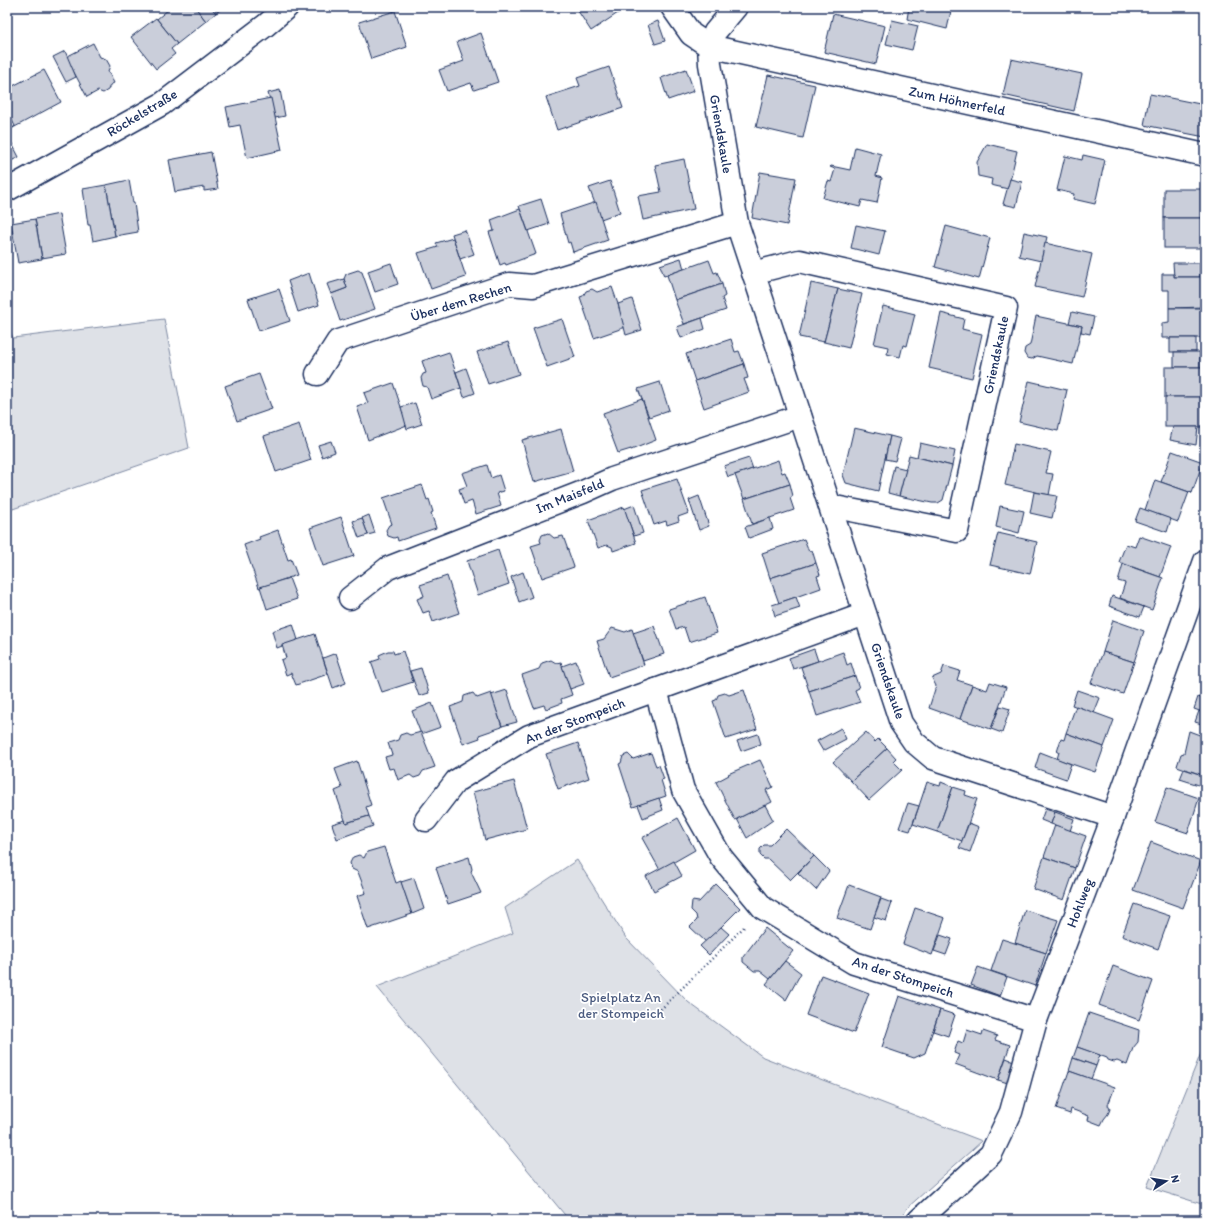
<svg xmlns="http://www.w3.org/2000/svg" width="1212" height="1227" font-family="Itim,sans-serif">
  <rect width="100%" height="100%" fill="#fff"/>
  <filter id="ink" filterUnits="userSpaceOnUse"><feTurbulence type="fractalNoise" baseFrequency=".025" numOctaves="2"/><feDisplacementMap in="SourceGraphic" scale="8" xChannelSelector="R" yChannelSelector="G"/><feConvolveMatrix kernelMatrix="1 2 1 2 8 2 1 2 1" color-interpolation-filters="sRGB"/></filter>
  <g filter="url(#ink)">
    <g fill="#dee1e7" stroke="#7c88a2">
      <polygon points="164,319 189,448 7,511 7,323 13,338"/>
      <polygon points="577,860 626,938 688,1002 763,1057 982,1141 907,1208 901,1220 569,1220 377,987 513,933 505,908"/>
      <polygon points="1205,1043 1205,1205 1147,1187"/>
    </g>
    <g fill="#caceda" stroke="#1b2f5e">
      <polygon points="167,7 195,7 206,21 177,44 157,19 169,9"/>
      <polygon points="195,7 211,7 216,13 206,21"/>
      <polygon points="211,7 224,7 216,13"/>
      <polygon points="584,7 627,7 591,31 578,11"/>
      <polygon points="909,7 933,7 951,11 947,29 907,19"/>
      <polygon points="395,11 407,47 371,59 359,22"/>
      <polygon points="833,14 885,26 876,64 824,52"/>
      <polygon points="156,18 177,44 171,49 175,54 156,69 131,37"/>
      <polygon points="892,20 918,26 912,50 886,44"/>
      <polygon points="658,21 665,41 655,44 648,25"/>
      <polygon points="481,33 498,82 474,90 471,83 447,91 439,70 464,61 457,42"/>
      <polygon points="93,43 100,57 106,59 110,66 108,71 114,83 110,85 108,90 103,93 98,91 87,97 66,57"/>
      <polygon points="65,51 76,77 66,82 53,57"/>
      <polygon points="1011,59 1082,74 1074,111 1003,95"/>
      <polygon points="609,67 623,108 557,130 546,97 580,86 577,78"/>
      <polygon points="686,69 694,91 668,100 661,78"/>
      <polygon points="44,70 61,102 11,129 15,126 7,111 7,89"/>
      <polygon points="768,75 815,85 803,138 756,127"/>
      <polygon points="280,90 285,116 275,118 268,93"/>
      <polygon points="1150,94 1205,105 1205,137 1144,125"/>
      <polygon points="271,98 282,150 247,158 240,125 230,127 226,107"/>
      <polygon points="7,134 19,157 7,163"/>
      <polygon points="987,144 1017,151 1008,189 991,185 992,179 978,176 977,162"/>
      <polygon points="855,147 881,154 876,176 882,178 877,203 862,200 860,207 823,198 828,181 831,182 835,169 830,167 831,166 850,170"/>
      <polygon points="211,152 218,189 204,191 204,187 175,192 169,160"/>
      <polygon points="1083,155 1105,160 1095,204 1073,199 1074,194 1057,190 1065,156 1082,160"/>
      <polygon points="684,159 694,209 643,220 638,196 661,192 655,165"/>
      <polygon points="760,172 796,178 787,225 752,218"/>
      <polygon points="1010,179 1022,182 1016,207 1003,204"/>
      <polygon points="129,180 133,203 134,203 138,232 115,236 106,185"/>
      <polygon points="610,181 620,212 601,219 589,188"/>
      <polygon points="106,185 115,236 93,241 90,225 88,225 83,189"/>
      <rect x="1164" y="189" width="41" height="29"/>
      <polygon points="541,199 549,224 528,231 519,206"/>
      <polygon points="596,202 608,240 573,252 570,242 568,243 560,214"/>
      <polygon points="520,209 536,254 506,265 505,263 500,265 489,232 494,231 491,220"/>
      <polygon points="59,214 66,254 42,258 35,219"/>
      <rect x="1164" y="218" width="41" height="30"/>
      <polygon points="35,219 42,259 18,263 11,223"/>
      <polygon points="856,225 885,231 879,255 851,248"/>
      <polygon points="946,226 990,238 979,279 935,267"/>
      <polygon points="465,230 474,254 460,259 452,234"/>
      <polygon points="1024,232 1047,237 1041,261 1019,256"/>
      <polygon points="453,238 466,277 431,289 418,253 438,247 436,243"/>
      <polygon points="1045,243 1092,254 1082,297 1035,287"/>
      <polygon points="681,258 684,269 664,276 660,265"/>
      <polygon points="709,260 714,273 717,272 722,284 675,300 667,275"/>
      <polygon points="391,263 398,284 375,292 368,271"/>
      <polygon points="1173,263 1200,263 1200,277 1174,277"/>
      <polygon points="358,270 362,272 375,309 340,321 331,294 347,288 344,279 346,274"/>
      <polygon points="309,273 319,305 298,312 288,281"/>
      <polygon points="1162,274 1174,274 1174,277 1205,277 1205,307 1169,308 1169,290 1162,290"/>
      <polygon points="344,279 347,288 331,294 327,284"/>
      <polygon points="811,283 838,289 824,342 799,337"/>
      <polygon points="722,284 725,296 722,298 726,310 684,324 675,300"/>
      <polygon points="612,287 626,327 594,338 580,297 583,296 586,291 592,289 597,292"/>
      <polygon points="279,289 290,321 259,331 248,299"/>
      <polygon points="838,289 862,294 849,348 824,342"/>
      <polygon points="632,299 642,330 626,335 618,304"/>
      <polygon points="883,306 915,314 907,346 903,345 900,357 887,354 888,347 874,344"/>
      <polygon points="1169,308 1205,308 1205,338 1162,338 1162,323 1169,322"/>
      <polygon points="1072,312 1094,317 1090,334 1081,332 1082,326 1069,323"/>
      <polygon points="941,313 964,319 962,329 982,334 972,378 929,368"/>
      <polygon points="1036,316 1082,326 1073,364 1037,356 1032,359 1027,358 1024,353 1025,348 1030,345"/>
      <polygon points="702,318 705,329 681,338 677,327"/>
      <polygon points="562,319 575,357 547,367 533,328"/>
      <rect x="1170" y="338" width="26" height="14"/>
      <polygon points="731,339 735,352 739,351 744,364 695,381 686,354"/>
      <polygon points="508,342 519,374 488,384 477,352"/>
      <polygon points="449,352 461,388 431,399 427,387 423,386 421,378 423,374 426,373 422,361"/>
      <rect x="1174" y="352" width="26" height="15"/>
      <polygon points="744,364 748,378 744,379 749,392 704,408 695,381"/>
      <rect x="1165" y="367" width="40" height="30"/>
      <polygon points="466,368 475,393 464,397 456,372"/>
      <polygon points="259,374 272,409 237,421 225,386"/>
      <polygon points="1029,381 1067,390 1058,431 1019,422"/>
      <polygon points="660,382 669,410 649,417 638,389"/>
      <polygon points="393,383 407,425 368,440 357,407 368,403 364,393"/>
      <rect x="1165" y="397" width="40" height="30"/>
      <polygon points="642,399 656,440 631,450 631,449 618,453 603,413"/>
      <polygon points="415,403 422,424 407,429 401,407"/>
      <polygon points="299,424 311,460 276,472 264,436"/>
      <polygon points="1173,427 1198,427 1196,445 1170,440"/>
      <polygon points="854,428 890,436 878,491 846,483 843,475"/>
      <polygon points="561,429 573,471 534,482 522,440"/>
      <polygon points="890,436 901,439 895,461 885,459"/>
      <polygon points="331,441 335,452 322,457 318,445"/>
      <polygon points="920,443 955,451 952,466 917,457"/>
      <polygon points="1014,444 1051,452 1046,473 1053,474 1049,495 1005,485"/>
      <polygon points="1172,451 1203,462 1192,493 1161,482"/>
      <polygon points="909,455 952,466 943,500 938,503 932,503 899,496"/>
      <polygon points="749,458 753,469 728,477 724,466"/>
      <polygon points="778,460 782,473 785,472 790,484 744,499 735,475"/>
      <polygon points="487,465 491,478 499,475 504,491 497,493 501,506 476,514 472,501 464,504 459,489 467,486 462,473"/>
      <polygon points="894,466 906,469 899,496 888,493"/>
      <polygon points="677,479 689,513 678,517 679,521 667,525 666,521 654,525 642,490"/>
      <polygon points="1155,480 1192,493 1189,492 1178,522 1145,510"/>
      <polygon points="790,484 793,496 790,498 794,510 752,524 744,499"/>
      <polygon points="422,485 427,500 429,499 433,512 431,513 436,528 398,541 397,537 394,538 388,536 386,530 389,525 392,524 383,498"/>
      <polygon points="1034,492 1057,496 1052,518 1030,513"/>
      <polygon points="699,496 709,526 699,530 689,500"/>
      <polygon points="634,505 643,533 634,536 624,509"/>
      <polygon points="1000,506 1024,511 1019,533 996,527"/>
      <polygon points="624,507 636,543 613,551 612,547 607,545 598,548 588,520"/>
      <polygon points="1140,508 1171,519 1167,532 1135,521"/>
      <polygon points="369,515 375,533 368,535 362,518"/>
      <polygon points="341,517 354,556 323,566 310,528"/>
      <polygon points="362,518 368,535 359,538 353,521"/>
      <polygon points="770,518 773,529 749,538 745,527"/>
      <polygon points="278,530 288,560 291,559 297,575 259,588 244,545 260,539 259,537"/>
      <polygon points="548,533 554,538 563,536 574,567 542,578 531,546 541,543 540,540 542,535"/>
      <polygon points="998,533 1037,542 1030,574 990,565"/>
      <polygon points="1139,536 1171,547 1160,577 1119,562 1126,544 1135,547"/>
      <polygon points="804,539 809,551 812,550 816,563 770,578 762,553"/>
      <polygon points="498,550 509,584 478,595 467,561"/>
      <polygon points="816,563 820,575 817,576 821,588 779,603 770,578"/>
      <polygon points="1123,564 1163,578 1152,610 1120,598 1125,583 1118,581"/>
      <polygon points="523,572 532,597 519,602 511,577"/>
      <polygon points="447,576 459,613 433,622 429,611 423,613 417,599 424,596 420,585"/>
      <polygon points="289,578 297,599 267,609 260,587"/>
      <polygon points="1112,596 1144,607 1140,617 1109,606"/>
      <polygon points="705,597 717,633 689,642 684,627 676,629 669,609"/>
      <polygon points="796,597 800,608 775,616 772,605"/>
      <polygon points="1113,620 1144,631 1134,662 1103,652"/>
      <polygon points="293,624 298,640 277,648 272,631"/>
      <polygon points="654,626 664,654 643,661 633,633"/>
      <polygon points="612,628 625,632 632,629 644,665 609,677 597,641 604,639"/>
      <polygon points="315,634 328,674 296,685 291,673 286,675 281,660 286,658 282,645"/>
      <polygon points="814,649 818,661 793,669 789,658"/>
      <polygon points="388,651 393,651 394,654 403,651 413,682 382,692 371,662 380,659 379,655"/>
      <polygon points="843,652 847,665 851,663 855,676 809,691 801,667"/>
      <polygon points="1103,652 1134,662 1123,694 1091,683"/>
      <polygon points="336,653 346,683 333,688 323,658"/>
      <polygon points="551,660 556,663 561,662 572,695 561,699 562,703 546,709 544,705 534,708 522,675 539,669 542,663"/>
      <polygon points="576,661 584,684 570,689 562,666"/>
      <polygon points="944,666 960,671 957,680 972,685 960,719 929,708 936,686 932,678 941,674"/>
      <polygon points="421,668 429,693 419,696 410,671"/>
      <polygon points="855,676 859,688 855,690 860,702 817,716 809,691"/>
      <polygon points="1205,677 1205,713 1194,709 1198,697 1201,698 1203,689 1201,688"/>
      <polygon points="990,682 1006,687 991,729 960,719 972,685 987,690"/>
      <polygon points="507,690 517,722 502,726 491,695"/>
      <polygon points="744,690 757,729 726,739 713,701 716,700 718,695 725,693 729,695"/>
      <polygon points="1077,690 1100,698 1094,713 1072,705"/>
      <polygon points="473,693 477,698 491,693 502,727 479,735 480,738 463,744 450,707 463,702 464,696"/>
      <polygon points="432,703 441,727 421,734 412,711"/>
      <polygon points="1000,706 1010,709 1002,733 991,729"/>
      <polygon points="1076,706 1114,720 1104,747 1066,733"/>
      <polygon points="1199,711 1205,713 1205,725 1195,722"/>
      <polygon points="841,728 846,739 823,751 817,741"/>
      <polygon points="1189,731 1205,737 1205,776 1177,766 1181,754 1184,753"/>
      <polygon points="421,732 435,767 423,771 420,776 414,778 410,775 398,780 394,768 389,769 385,757 392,755 388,743 398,740 400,735 406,733 410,735"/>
      <polygon points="866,732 875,742 878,739 887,748 851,781 833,762"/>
      <polygon points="1066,733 1104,747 1095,772 1057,759 1059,752 1057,752 1061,739 1064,740"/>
      <polygon points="758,734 761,744 741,751 737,741"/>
      <polygon points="578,743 589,778 558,789 546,754"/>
      <polygon points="887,748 896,758 893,761 902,770 869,800 851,781"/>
      <polygon points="1040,752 1071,764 1066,779 1035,768"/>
      <polygon points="651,753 656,766 659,765 664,779 661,780 666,796 633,807 619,764 621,763 623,756 628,754 633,759"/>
      <polygon points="760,760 773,787 766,790 772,802 735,820 716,782 729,775 728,774"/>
      <polygon points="357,761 371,805 366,807 369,816 346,823 335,791 342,788 335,769"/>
      <polygon points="1184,769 1205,776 1205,787 1180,779"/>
      <polygon points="514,781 527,829 485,840 473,792"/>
      <polygon points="927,782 940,786 941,782 953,787 937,832 913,824"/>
      <polygon points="953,787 966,791 965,795 977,799 962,841 937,832"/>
      <polygon points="1167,787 1199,798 1188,833 1155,822"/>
      <polygon points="659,798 663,810 643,818 638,805"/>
      <polygon points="908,803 919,806 910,831 899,828"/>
      <polygon points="765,805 773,820 747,838 737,819"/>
      <polygon points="1045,809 1055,812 1051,824 1041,820"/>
      <polygon points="1055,812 1074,819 1070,831 1051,824"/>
      <polygon points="369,816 373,826 337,839 332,824 345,820 346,823"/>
      <polygon points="678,818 695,850 660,870 642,838"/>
      <polygon points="969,823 979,827 970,852 959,848"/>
      <polygon points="1055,825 1086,836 1075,868 1044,857"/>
      <polygon points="786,829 814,856 790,880 768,859 764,859 760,855 760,849 764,845 770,845"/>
      <polygon points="1151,842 1201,861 1183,908 1133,890"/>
      <polygon points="384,847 396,883 401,881 412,914 368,929 357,896 366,893 358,872 352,869 350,863 353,857 359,855 364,858 367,852"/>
      <polygon points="814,856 829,871 816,890 798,873"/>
      <polygon points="469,857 472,869 471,872 481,893 448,904 436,868"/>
      <polygon points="1044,857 1075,868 1064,900 1033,889"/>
      <polygon points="674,861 682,876 654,891 646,876"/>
      <polygon points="414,878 424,909 412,914 401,882"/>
      <polygon points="716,884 740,908 706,942 690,927 697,920 696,915 691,910 692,901 699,902"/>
      <polygon points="849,885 881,897 870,929 837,918"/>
      <polygon points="881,899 892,903 886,921 874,917"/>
      <polygon points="1134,904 1170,916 1158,949 1122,936"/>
      <polygon points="915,908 945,918 932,955 903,944"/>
      <polygon points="1025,910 1058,920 1046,953 1015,943"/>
      <polygon points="721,927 729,934 709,955 700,946"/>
      <polygon points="765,928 793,951 770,979 760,971 754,971 743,962 743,957"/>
      <polygon points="940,935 952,939 946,955 934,951"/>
      <polygon points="1002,939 1046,953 1035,986 991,971"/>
      <polygon points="785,961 801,973 786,1000 766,984"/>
      <polygon points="1113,966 1153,981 1139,1020 1099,1005"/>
      <polygon points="978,967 1007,977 1000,996 971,985"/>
      <polygon points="821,975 869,993 854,1033 806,1015"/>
      <polygon points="899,996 940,1010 925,1053 914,1058 882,1047"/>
      <polygon points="940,1010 955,1015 948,1036 933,1031"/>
      <polygon points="1089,1013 1139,1030 1138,1042 1133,1048 1127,1065 1117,1061 1114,1062 1108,1060 1107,1058 1077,1047"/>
      <polygon points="967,1030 982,1035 983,1031 997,1036 995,1040 1010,1045 998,1080 955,1064 959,1055 954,1053 958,1041 963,1043"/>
      <polygon points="1077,1047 1100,1055 1096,1066 1073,1058"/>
      <polygon points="1006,1058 1019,1063 1011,1084 998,1080"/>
      <polygon points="1073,1058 1096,1066 1091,1079 1069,1071"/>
      <polygon points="1069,1071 1115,1087 1108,1105 1110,1109 1108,1114 1104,1119 1101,1125 1088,1120 1089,1116 1071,1109 1070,1114 1056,1109"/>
    </g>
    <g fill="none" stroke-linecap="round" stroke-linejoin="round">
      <g stroke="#1b2f5e" stroke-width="25">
        <g id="street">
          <polyline points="672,7 691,34 709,46 710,64 737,223 901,723 914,742 933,758 1113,817"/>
          <polyline points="736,7 715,32 709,46 1205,155"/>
          <polyline points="7,190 162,104 266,25 287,7"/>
          <polyline points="753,273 799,261 1006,308 957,531 830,506"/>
          <polyline points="317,374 338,341 509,284 533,286 737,223"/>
          <polyline points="350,598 388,568 583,492 612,479 800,416"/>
          <polyline points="656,690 683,790 721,857 763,908 854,963 1036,1020"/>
          <polyline points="426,820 456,781 529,736 865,614"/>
          <polyline points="919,1220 991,1154 1011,1112 1036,1020 1113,817 1205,561"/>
        </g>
      </g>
      <polyline stroke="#1b2f5e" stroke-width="2.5" stroke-dasharray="1 3" stroke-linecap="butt" points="655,1015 746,925"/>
      <use href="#street" stroke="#fff" stroke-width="22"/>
    </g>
  </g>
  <g text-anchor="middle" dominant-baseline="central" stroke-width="3.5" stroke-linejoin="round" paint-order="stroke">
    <g font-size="14" fill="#1b2f5e" stroke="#fff">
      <text transform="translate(957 101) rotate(12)">Zum Höhnerfeld</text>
      <text transform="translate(142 113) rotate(-31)">Röckelstraße</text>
      <text transform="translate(721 134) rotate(80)">Griendskaule</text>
      <text transform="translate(461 302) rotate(-17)">Über dem Rechen</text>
      <text transform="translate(996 355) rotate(-78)">Griendskaule</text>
      <text transform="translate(570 496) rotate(-22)">Im Maisfeld</text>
      <text transform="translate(888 681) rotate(71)">Griendskaule</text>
      <text transform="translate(575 721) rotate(-21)">An der Stompeich</text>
      <text transform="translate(1080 903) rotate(-69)">Hohlweg</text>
      <text transform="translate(903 977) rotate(18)">An der Stompeich</text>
    </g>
    <g font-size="14" fill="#4c5c80" stroke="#fff">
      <text x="621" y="997">Spielplatz An<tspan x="621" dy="16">der Stompeich</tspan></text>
    </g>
  </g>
  <rect width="1212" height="1227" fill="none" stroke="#fff" stroke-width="24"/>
  <rect x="12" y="12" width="1188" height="1203" fill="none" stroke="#1b2f5e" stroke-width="1.5" filter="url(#ink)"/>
  <g transform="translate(1166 1181) rotate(78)" stroke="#ffffff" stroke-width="3" paint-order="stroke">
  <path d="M0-3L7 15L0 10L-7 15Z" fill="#1b2f5e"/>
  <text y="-6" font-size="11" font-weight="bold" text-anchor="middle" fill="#1b2f5e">N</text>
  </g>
</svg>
